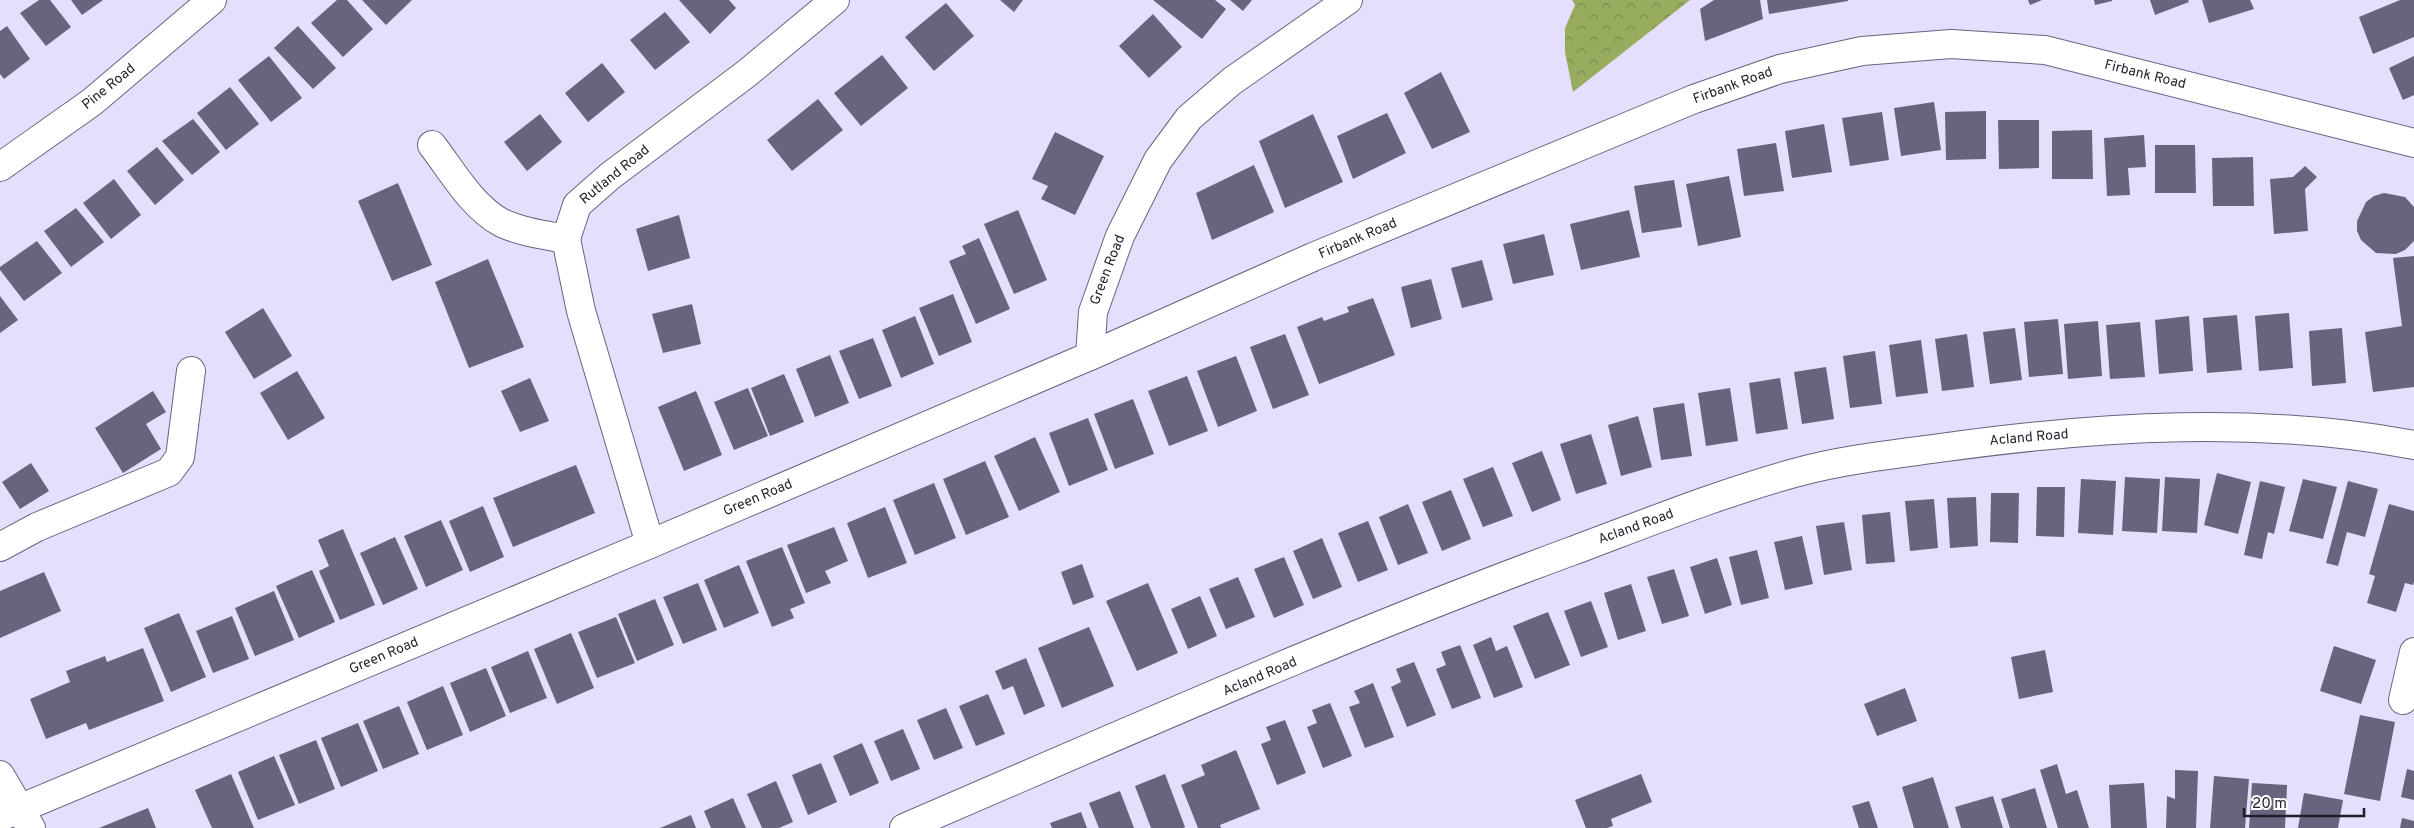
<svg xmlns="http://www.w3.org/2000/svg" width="2414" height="828" font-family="Overpass,sans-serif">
  <defs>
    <pattern id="forest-crowns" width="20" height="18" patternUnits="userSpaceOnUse" patternTransform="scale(1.25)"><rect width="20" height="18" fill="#97ac5e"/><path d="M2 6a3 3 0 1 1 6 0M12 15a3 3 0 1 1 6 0" fill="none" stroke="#7b8b4e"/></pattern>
  </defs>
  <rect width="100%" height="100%" fill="#e6defd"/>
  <polygon fill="url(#forest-crowns)" points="1572,0 1690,0 1573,92 1565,52 1565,28 1575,5"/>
  <g fill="#6a637e">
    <polygon points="39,0 50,0 71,27 46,46 20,13"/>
    <polygon points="71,0 103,0 82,15"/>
    <polygon points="337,0 347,0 373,29 343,57 311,23"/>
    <polygon points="362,0 412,0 386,25"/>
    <polygon points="679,0 729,0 736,8 710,34"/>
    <polygon points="1000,0 1023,0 1014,12"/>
    <polygon points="1153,0 1215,0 1226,9 1202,39"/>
    <polygon points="1230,0 1252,0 1243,11"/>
    <polygon points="1714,0 1760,0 1763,19 1705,41 1700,9"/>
    <polygon points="1767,0 1848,0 1848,1 1769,14"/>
    <polygon points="2028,0 2042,0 2030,5"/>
    <polygon points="2094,0 2112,0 2112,1 2095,5"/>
    <polygon points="2150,0 2188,0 2189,2 2155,15"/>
    <polygon points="2202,0 2250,0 2254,9 2209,23"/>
    <polygon points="2400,0 2414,0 2414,37 2373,54 2359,17"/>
    <polygon points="946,3 974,36 934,71 905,37"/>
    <polygon points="665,12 690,42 655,70 630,40"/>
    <polygon points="1153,14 1182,47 1149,78 1119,46"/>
    <polygon points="7,26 30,59 4,79 0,74 0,31"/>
    <polygon points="298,26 336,68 313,89 274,48"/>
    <polygon points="882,55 908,88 861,126 834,93"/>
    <polygon points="269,56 302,98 271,122 238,80"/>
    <polygon points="2414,56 2414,95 2403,100 2389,68"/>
    <polygon points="602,63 625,92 588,122 565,93"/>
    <polygon points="1441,72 1470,132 1432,149 1404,93"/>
    <polygon points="230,87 259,124 226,150 197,113"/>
    <polygon points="818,99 843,130 792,171 767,140"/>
    <polygon points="1934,102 1941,150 1901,156 1894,108"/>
    <polygon points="1986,111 1986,159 1946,160 1945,112"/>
    <polygon points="1882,112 1889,160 1850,166 1842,118"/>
    <polygon points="1387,113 1406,153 1353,179 1337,136"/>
    <polygon points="540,114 562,142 527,171 504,142"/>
    <polygon points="1313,114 1343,182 1285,208 1259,141"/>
    <polygon points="193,119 220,152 192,175 162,141"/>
    <polygon points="1998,120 2039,120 2039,168 1999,169"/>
    <polygon points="1824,124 1832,172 1792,178 1785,131"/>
    <polygon points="2092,130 2093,179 2052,179 2052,131"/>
    <polygon points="1055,132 1104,156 1075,215 1041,199 1048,186 1032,179"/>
    <polygon points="2144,135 2146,167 2128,168 2130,195 2107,196 2104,138"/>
    <polygon points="1776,143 1784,191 1744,196 1737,149"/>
    <polygon points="2155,145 2195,145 2196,193 2155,193"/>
    <polygon points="157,147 184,180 155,205 127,171"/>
    <polygon points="2253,157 2254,206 2213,206 2212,158"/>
    <polygon points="1254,165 1274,212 1212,240 1196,193"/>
    <polygon points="2305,166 2317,177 2305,189 2308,231 2274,234 2270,179 2293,177"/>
    <polygon points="1729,176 1741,237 1698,246 1686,184"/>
    <polygon points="114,179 141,215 111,239 83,203"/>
    <polygon points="1674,180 1682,227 1642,233 1634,186"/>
    <polygon points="398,183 432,265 392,281 358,201"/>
    <polygon points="2384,193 2405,197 2414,207 2414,241 2405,250 2396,254 2376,253 2361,240 2357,231 2357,221 2366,202 2374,196"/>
    <polygon points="76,208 104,242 71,267 44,231"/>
    <polygon points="1018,210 1047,280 1014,294 984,224"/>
    <polygon points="1629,210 1640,257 1581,270 1570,224"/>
    <polygon points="679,215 690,258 648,271 636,229"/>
    <polygon points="1544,234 1554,275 1513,284 1503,244"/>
    <polygon points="979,238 1010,309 976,324 949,261 966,254 962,246"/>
    <polygon points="37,241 62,273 24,301 0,270 0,267"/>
    <polygon points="2414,256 2414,387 2373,392 2365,332 2402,326 2393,258"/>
    <polygon points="488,259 524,347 469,368 435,282"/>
    <polygon points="1482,260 1493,300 1462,308 1451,268"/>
    <polygon points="1431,279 1442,319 1411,328 1401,287"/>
    <polygon points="953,294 972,342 939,356 919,308"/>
    <polygon points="0,296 18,320 0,333"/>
    <polygon points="1373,298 1395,355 1319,384 1297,327 1322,317 1324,321 1349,312 1347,307"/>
    <polygon points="692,304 701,344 663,353 652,314"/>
    <polygon points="263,308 292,356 254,379 225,332"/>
    <polygon points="2289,313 2293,368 2259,371 2255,316"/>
    <polygon points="2237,315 2242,370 2207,373 2203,318"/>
    <polygon points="915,316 934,364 901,378 882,330"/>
    <polygon points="2189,316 2193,371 2159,374 2155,320"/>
    <polygon points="2058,319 2063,374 2029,377 2024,322"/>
    <polygon points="2098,321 2102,376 2068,379 2064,324"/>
    <polygon points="2140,322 2145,377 2110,379 2106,325"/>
    <polygon points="2015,328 2022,380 1990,384 1983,332"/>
    <polygon points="2342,328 2346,383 2312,386 2309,331"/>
    <polygon points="1285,334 1309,395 1273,409 1250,347"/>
    <polygon points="1967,334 1974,387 1942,391 1935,339"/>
    <polygon points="873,338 892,386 859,399 839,351"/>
    <polygon points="1921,340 1928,393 1896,397 1889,345"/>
    <polygon points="1875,351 1882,404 1850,408 1843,356"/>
    <polygon points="830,355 849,403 815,417 796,369"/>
    <polygon points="1236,356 1257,411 1218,427 1197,371"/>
    <polygon points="1826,367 1834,419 1802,424 1794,372"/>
    <polygon points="297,371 325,418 288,440 260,393"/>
    <polygon points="784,374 804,422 770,436 751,388"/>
    <polygon points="1187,376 1208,431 1169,446 1148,391"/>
    <polygon points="530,378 549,421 520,432 501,391"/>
    <polygon points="1780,378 1788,429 1756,434 1749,383"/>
    <polygon points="748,388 768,436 734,450 714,402"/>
    <polygon points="1730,388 1738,441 1706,446 1698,393"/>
    <polygon points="153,391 166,412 146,424 161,449 123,473 95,428"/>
    <polygon points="696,391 722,455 684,471 658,407"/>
    <polygon points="1133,399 1154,454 1115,469 1094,414"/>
    <polygon points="1684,403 1692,456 1661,460 1653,408"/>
    <polygon points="1638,416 1652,467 1621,476 1608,425"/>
    <polygon points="1088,418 1108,470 1069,486 1049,433"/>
    <polygon points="1591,434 1607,484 1576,494 1560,444"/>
    <polygon points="1035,437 1060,492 1019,511 994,456"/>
    <polygon points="1542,451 1561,500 1532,512 1512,463"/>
    <polygon points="985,461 1009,517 966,535 943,479"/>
    <polygon points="31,463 49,491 20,509 2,482"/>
    <polygon points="576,465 595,513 513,547 493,498"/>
    <polygon points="1493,467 1513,516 1483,527 1463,479"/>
    <polygon points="2217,473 2251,482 2238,534 2204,525"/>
    <polygon points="2125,477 2160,479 2157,533 2122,531"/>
    <polygon points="2165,477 2200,479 2197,533 2162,531"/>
    <polygon points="2081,479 2116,481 2113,535 2078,533"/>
    <polygon points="2303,479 2337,487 2323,539 2289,531"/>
    <polygon points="2260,481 2285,487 2274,534 2268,532 2262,559 2244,555"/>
    <polygon points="2348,481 2378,489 2365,537 2347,532 2338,566 2326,563"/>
    <polygon points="934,483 956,538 915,555 893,500"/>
    <polygon points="2037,487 2065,487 2064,537 2036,536"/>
    <polygon points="1451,490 1471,539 1442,551 1422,502"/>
    <polygon points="1991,493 2019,493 2018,543 1990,542"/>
    <polygon points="1976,497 1978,546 1950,548 1947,498"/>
    <polygon points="1934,499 1938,548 1910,551 1905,501"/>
    <polygon points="1408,504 1428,553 1398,565 1379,517"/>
    <polygon points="2389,504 2414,511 2414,582 2413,585 2405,583 2396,612 2367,603 2375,576 2369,574"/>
    <polygon points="483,506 504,557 470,572 449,521"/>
    <polygon points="885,507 907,563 868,578 847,523"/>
    <polygon points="1890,512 1895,562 1866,564 1862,515"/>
    <polygon points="441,520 463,570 426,587 404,536"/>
    <polygon points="1368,521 1388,570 1358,582 1338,533"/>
    <polygon points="1844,522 1852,570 1824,575 1816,526"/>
    <polygon points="834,527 848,561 825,571 831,583 806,593 787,545"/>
    <polygon points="343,529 375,605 340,620 319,571 329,566 318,540"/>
    <polygon points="1802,536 1813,584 1785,590 1774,542"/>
    <polygon points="395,537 418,589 383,605 360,553"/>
    <polygon points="1322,538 1342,587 1313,599 1293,551"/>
    <polygon points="782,547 805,603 790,609 794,618 772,627 746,561"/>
    <polygon points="1757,550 1769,598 1741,605 1729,557"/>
    <polygon points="1284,557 1304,605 1274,618 1254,569"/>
    <polygon points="1717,558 1732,605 1705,614 1690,567"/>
    <polygon points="1082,564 1094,597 1073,605 1061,572"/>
    <polygon points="739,565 759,613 724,628 704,580"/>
    <polygon points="1674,569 1689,616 1662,624 1647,577"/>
    <polygon points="312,570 335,622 299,638 276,586"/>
    <polygon points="44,572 61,611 0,638 0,591"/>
    <polygon points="1238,577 1255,617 1226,629 1209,589"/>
    <polygon points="698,583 717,630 683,644 663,597"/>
    <polygon points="1148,583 1178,653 1137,671 1106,601"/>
    <polygon points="1631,584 1646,631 1618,640 1604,593"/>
    <polygon points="274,591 294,640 255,656 235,608"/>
    <polygon points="1200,596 1217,636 1188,649 1171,609"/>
    <polygon points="655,599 674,645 637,661 618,614"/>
    <polygon points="1591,601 1608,647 1581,657 1564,611"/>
    <polygon points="1548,612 1570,665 1535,679 1513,626"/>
    <polygon points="179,613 206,677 171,692 144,628"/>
    <polygon points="232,616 249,659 213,673 196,631"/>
    <polygon points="616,617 635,663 597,678 578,632"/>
    <polygon points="1089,627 1114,686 1062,708 1038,648"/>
    <polygon points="571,633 594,688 557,704 534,649"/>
    <polygon points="1491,637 1496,651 1507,646 1523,687 1494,698 1473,645"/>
    <polygon points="1460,645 1481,698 1452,709 1436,669 1446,665 1441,652"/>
    <polygon points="2334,646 2376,660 2361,704 2320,691"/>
    <polygon points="143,648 164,701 89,730 86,723 46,739 30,699 70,682 66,671 105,656 107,662"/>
    <polygon points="2045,650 2053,692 2019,699 2011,657"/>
    <polygon points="528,651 547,698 510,713 491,667"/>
    <polygon points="1026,658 1045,706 1024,715 1013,686 1003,690 995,671"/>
    <polygon points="1414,662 1436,715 1407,727 1391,687 1401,682 1396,669"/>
    <polygon points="486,668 506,716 470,732 450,683"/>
    <polygon points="1373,683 1394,737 1365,748 1349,707 1360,703 1354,691"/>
    <polygon points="443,686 463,735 427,750 407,702"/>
    <polygon points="1905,688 1917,721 1877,736 1864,704"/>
    <polygon points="988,694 1005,734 976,746 959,706"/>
    <polygon points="1330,703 1352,756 1323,768 1307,727 1317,723 1312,710"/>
    <polygon points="399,706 419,754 383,769 363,721"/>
    <polygon points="946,708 963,748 934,760 917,720"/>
    <polygon points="2360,715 2395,722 2380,801 2344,794"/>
    <polygon points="1285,720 1306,773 1277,785 1261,744 1271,740 1266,727"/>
    <polygon points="358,723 378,771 341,787 321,738"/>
    <polygon points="903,729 920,769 891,781 874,741"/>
    <polygon points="316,740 335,789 299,804 279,755"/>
    <polygon points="862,743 879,783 850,796 833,756"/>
    <polygon points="1236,750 1260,809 1220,825 1221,828 1198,828 1181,785 1205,775 1201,765"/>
    <polygon points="274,756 295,805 258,820 238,772"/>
    <polygon points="821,763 837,802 808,815 792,775"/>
    <polygon points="2057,764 2066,794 2077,790 2089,828 2058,828 2040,770"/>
    <polygon points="2407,769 2414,771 2414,800 2401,797"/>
    <polygon points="2175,770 2198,771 2196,828 2166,828 2167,796 2175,799"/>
    <polygon points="231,774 254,828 212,828 195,790"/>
    <polygon points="1165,774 1185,827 1183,828 1151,828 1135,786"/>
    <polygon points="1641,774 1652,802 1611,819 1613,826 1607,828 1586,828 1575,800"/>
    <polygon points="2214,776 2249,779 2245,828 2210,828"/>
    <polygon points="1933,777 1949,828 1914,828 1902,787"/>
    <polygon points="776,781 793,822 779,828 762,828 747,794"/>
    <polygon points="2144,783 2147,828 2111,828 2109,785"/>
    <polygon points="2252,783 2287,785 2285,828 2249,828"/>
    <polygon points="2035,788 2047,828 2010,828 2001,799"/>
    <polygon points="1120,791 1134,828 1099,828 1089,803"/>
    <polygon points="2304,793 2343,800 2338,828 2298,828"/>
    <polygon points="1993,796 2003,828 1961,828 1955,807"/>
    <polygon points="733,798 746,828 711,828 704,811"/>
    <polygon points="1869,801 1878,828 1859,828 1852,806"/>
    <polygon points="148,808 156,828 99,828"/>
    <polygon points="1081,812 1087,828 1052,828 1050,823"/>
    <polygon points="691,815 696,828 660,828"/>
    <polygon points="2402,818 2414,821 2414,828 2400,828"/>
  </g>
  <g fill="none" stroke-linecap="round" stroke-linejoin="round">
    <g stroke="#6a637e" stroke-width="30">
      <g id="minor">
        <path d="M 432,145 C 452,171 472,207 502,223 C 522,232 544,235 566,239"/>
        <polyline points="0,167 92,102 212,0"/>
        <polyline points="1090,356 1313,257 1694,99 1780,69 1862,51 1951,44 2045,50 2414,143"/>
        <polyline points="650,544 581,311 566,239 577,205 610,176 746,74 835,0"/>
        <polyline points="0,547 37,527 169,472 180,457 191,371"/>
        <polyline points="2403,700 2414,652"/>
        <polyline points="0,775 31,828"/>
        <polyline points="0,817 650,544 1090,356 1093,312 1120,236 1158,160 1189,118 1232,81 1348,0"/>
        <path d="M 904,828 C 1125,733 1346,634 1572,551 C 1647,523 1721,493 1798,472 C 1846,459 1897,454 1947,447 C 2100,426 2261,416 2414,445"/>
      </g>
    </g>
    <use href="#minor" stroke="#fff" stroke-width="28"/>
  </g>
  <g text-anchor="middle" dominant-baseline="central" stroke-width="5" stroke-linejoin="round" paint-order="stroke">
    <g font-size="14" fill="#211e2a" stroke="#fff">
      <text transform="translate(2145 75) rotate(14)">Firbank Road</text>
      <text transform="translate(1733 86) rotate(-20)">Firbank Road</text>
      <text transform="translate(109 87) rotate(-39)">Pine Road</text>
      <text transform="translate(615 175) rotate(-39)">Rutland Road</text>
      <text transform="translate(1358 239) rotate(-23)">Firbank Road</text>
      <text transform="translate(1108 270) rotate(-69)">Green Road</text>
      <text transform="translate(2029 438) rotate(-5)">Acland Road</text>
      <text transform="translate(758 498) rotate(-23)">Green Road</text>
      <text transform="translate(1636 527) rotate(-20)">Acland Road</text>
      <text transform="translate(384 656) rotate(-23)">Green Road</text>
      <text transform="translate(1260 677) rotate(-23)">Acland Road</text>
    </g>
  </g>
  <path d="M2244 808v8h120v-8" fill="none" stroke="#211e2a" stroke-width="2.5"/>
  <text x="2252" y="808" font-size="15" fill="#211e2a" stroke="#ffffff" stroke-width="4" paint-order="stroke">20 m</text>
</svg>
